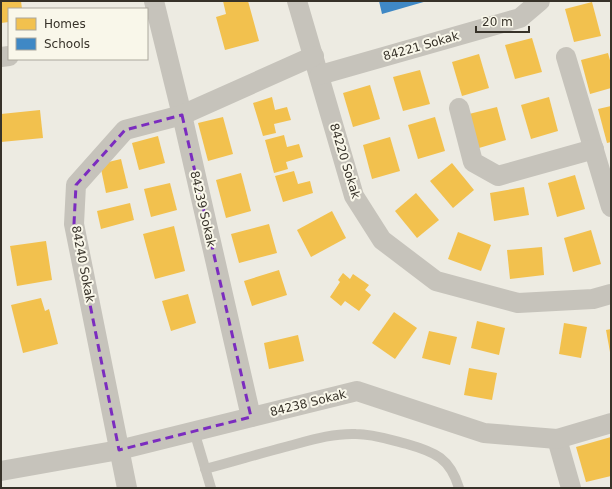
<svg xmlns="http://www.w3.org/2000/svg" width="612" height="489" font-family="'DejaVu Sans',sans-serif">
  <rect width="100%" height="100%" fill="#edebe2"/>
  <g fill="#f2c14e">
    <polygon points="1,1 21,1 22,9 9,9 9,22 1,23"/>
    <polygon points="223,1 248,1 259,41 225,50 216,17 226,14"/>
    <polygon points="592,2 601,36 574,42 565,9"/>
    <polygon points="532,38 542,72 515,79 505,45"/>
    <polygon points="608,53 611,64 611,88 590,94 581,60"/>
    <polygon points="479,54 489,88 462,96 452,62"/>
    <polygon points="420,70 430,104 403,111 393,77"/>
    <polygon points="370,85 380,119 353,127 343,93"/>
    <polygon points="272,97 275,110 287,107 291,120 274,124 276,133 263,136 253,103"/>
    <polygon points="549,97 558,131 531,139 521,105"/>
    <polygon points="611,106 611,142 607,143 598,109"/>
    <polygon points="497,107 506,140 479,148 469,114"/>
    <polygon points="40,110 43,138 1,142 1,114"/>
    <polygon points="223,117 233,154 208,161 198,123"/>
    <polygon points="435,117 445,151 418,159 408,125"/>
    <polygon points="284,135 287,147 299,144 303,157 286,162 288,169 274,173 265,140"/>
    <polygon points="158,136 165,163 139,170 132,143"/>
    <polygon points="390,137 400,171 372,179 363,145"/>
    <polygon points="121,159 128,188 106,193 100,164"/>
    <polygon points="452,163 474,190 453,208 430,181"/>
    <polygon points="294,171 298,184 310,181 313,193 283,202 275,176"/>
    <polygon points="241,173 251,211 226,218 216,180"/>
    <polygon points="575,175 585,209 557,217 548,183"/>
    <polygon points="170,183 177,210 151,217 144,189"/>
    <polygon points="524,187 529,215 494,221 490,193"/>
    <polygon points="416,193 439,220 417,238 395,211"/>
    <polygon points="130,203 134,220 101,229 97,211"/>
    <polygon points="332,211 346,238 311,257 297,230"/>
    <polygon points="269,224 277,253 239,263 231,234"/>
    <polygon points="174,226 185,271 155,279 143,234"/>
    <polygon points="591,230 601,264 573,272 564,238"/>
    <polygon points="458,232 491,245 481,271 448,259"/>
    <polygon points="46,241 52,280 17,286 10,246"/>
    <polygon points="542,247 544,275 510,279 507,250"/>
    <polygon points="279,270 287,295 252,306 244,281"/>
    <polygon points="343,273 350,279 353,274 369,285 365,290 371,295 359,311 345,301 341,306 330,297 340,282 338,280"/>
    <polygon points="188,294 196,323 171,331 162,301"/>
    <polygon points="41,298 45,311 49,309 58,344 23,353 11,305"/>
    <polygon points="394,312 417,328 395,359 372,343"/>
    <polygon points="477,321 505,328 499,355 471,348"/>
    <polygon points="564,323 587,327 581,358 559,354"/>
    <polygon points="611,329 611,352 610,352 606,330"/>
    <polygon points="429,331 457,337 450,365 422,358"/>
    <polygon points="298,335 304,361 269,369 264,343"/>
    <polygon points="469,368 497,373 492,400 464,395"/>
    <polygon points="611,437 611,476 586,482 576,447"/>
  </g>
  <polygon fill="#3f88c5" points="379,1 427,1 382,14"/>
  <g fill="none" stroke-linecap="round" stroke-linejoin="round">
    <g stroke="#c6c3bb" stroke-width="10">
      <polyline points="194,431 211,488"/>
      <path d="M 205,469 C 232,462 258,454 285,447 C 308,441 332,433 356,434 C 374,434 390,440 407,444 C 435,452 450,458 459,488"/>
    </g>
    <g stroke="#c6c3bb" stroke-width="20">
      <polyline points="154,1 182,115 251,417"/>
      <polyline points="297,1 354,196 382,240 436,281 518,303 593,299 611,294"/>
      <polyline points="1,57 9,56"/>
      <polyline points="566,57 611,207"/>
      <polyline points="320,75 520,18 540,1"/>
      <polyline points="459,108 473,162 498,176 594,149"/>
      <polyline points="557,439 571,488"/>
      <polyline points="1,471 119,450 357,391 484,433 557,439 611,423"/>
      <polyline points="127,488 74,224 76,185 125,130 182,115 314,56"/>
    </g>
  </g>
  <path fill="none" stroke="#7b2cbf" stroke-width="3" stroke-dasharray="8 5" stroke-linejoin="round" d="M 182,115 L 251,417 L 119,450 L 74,224 L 76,185 L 125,130 Z"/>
  <g text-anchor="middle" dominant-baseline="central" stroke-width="4" stroke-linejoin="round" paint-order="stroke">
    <g font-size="12" fill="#373229" stroke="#f9f7ea">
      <text transform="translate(421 46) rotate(-16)">84221 Sokak</text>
      <text transform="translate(345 161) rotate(73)">84220 Sokak</text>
      <text transform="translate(203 209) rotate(77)">84239 Sokak</text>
      <text transform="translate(83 264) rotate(79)">84240 Sokak</text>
      <text transform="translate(308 403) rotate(-14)">84238 Sokak</text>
    </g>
  </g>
  <rect width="612" height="489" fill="none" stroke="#373229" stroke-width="4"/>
  <rect x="8" y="8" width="140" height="52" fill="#f9f7ea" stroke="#aba89d"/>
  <rect x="16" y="18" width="20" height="12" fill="#f2c14e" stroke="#aba89d"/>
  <text x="44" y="28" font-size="12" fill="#373229">Homes</text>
  <rect x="16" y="38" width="20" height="12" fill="#3f88c5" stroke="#aba89d"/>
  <text x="44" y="48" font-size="12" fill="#373229">Schools</text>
  <path d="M476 26v6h53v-6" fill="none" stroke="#373229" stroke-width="2"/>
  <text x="482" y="26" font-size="12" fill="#373229" stroke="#f9f7ea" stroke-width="3" paint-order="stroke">20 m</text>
</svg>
